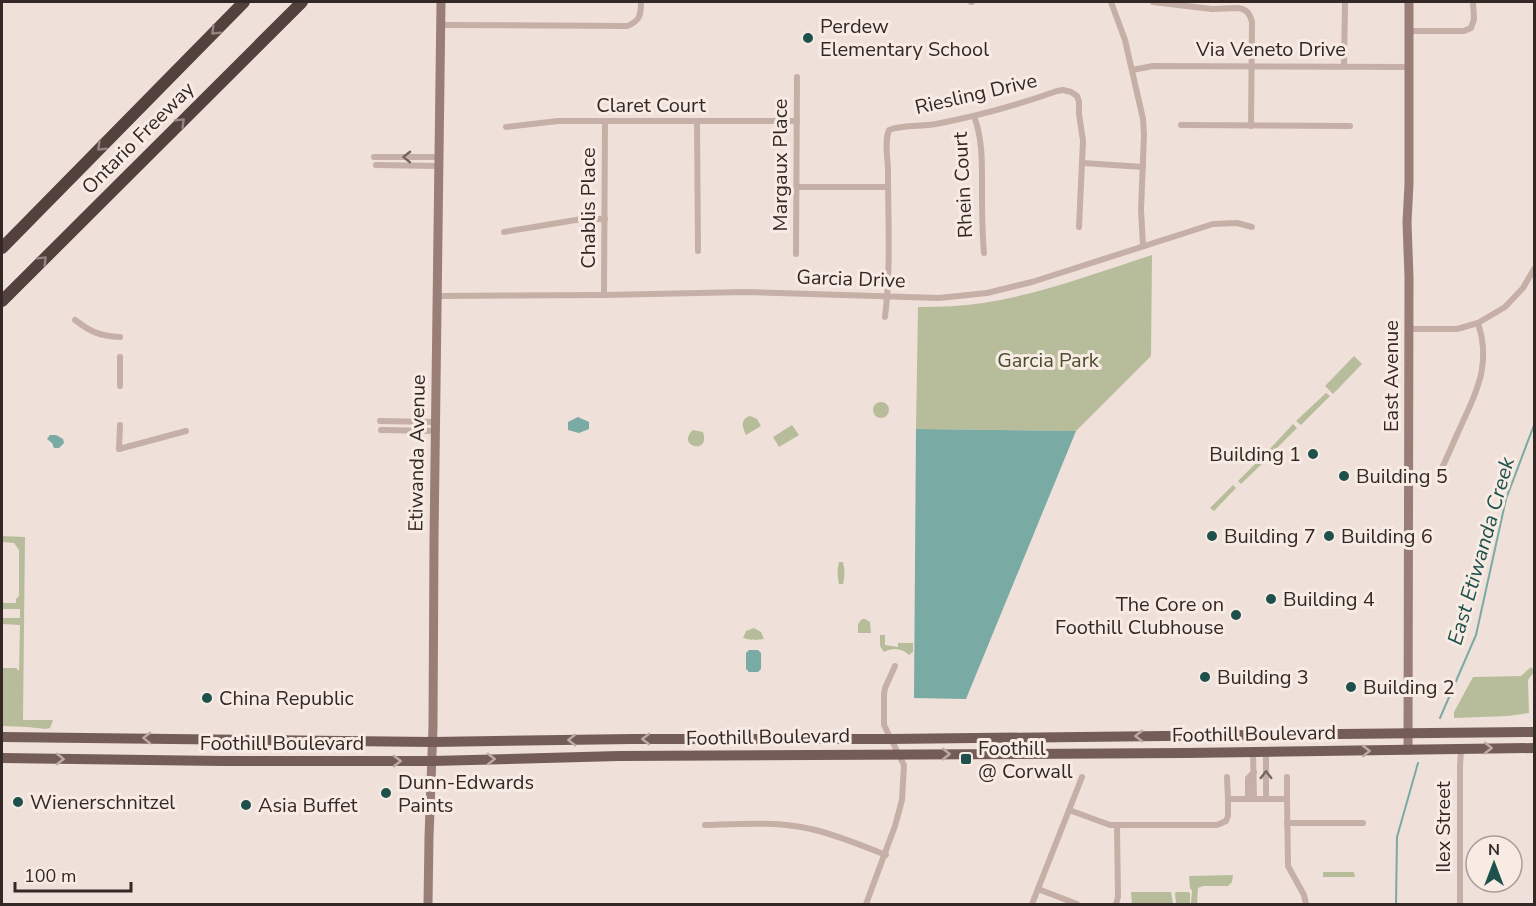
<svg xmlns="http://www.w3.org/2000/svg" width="1536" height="906" font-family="'Nunito Sans',sans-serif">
  <rect width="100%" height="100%" fill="#efe1d9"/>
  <g fill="#b7bd9a">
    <path d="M 1152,255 L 1151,356 L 1076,431 L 916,429 L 918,307 C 940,307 962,306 983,303 C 1041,294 1096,273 1152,255 Z"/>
    <polygon points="1354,356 1362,364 1333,394 1325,386"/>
    <polygon points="1326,393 1330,396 1301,425 1296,421"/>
    <circle cx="881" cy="410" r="8"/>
    <path d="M 750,416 L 757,419 L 761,426 L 746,435 C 742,427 740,419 750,416 Z"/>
    <polygon points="1293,424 1297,428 1270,455 1267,452"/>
    <polygon points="792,425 799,435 779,447 773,437"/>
    <path d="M 693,430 L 703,432 C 711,456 675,446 693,430 Z"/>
    <polygon points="1264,455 1267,459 1241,484 1238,481"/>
    <polygon points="1233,485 1236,488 1214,511 1210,508"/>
    <polygon points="2,536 25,537 23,720 53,720 50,728 46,729 27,727 2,726 2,668 16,668 19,671 20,625 2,624 2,618 20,618 20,609 2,609 2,603 16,603 16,599 19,596 19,550 14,543 2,542"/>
    <path d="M 839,562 L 843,562 C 845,570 845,576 843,584 L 839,584 C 837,576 837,570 839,562 Z"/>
    <polygon points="862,619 865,619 870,622 871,633 858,633 858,624"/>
    <polygon points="754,628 761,632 764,639 755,640 753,639 752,640 743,638 746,631"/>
    <path d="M 880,635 L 885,635 L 885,645 L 898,647 L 898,643 L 913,643 L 913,652 L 909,655 C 902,648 893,647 884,652 L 880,646 Z"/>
    <polygon points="1531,667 1534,670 1534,672 1528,680 1529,713 1508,716 1454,718 1454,712 1473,677 1521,676"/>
    <polygon points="1323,872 1354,872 1355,877 1323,877"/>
    <polygon points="1233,875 1232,882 1228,886 1203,886 1198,888 1197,904 1191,904 1192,890 1190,889 1189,876"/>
    <polygon points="1131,892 1171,892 1173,904 1132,904"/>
    <polygon points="1176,892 1188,892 1190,893 1190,903 1176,904 1175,893"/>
  </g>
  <g fill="#79aaa4">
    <polygon points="578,417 589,422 589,429 579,433 568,430 568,422"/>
    <polygon points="916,429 1076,431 966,699 914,698"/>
    <polygon points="50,435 56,435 63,439 64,443 59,448 54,448 52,443 47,439"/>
    <polygon points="749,650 758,650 761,653 761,669 758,672 749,672 746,669 746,653"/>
  </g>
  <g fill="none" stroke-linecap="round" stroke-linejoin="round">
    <g stroke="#79aaa4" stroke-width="2">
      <polyline points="1440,718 1476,635 1506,499 1534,425"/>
      <polyline points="1396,904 1397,837 1418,763"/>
    </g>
    <g stroke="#c6afa6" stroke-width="6">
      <polyline points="971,2 972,2"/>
      <polyline points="1111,2 1125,40 1143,119 1144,135 1141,210 1143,246"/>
      <path d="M 1153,2 L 1212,9 L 1238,8 C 1247,9 1250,14 1252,22 L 1251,126"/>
      <path d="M 441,25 L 627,26 C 640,21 641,15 641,2"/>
      <polyline points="1409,31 1464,31 1471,28 1474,19 1473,2"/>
      <polyline points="1344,66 1345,2"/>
      <polyline points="1132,70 1153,66 1409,67"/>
      <path d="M 974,116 C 983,140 982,165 982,191 C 982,212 982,232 984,253"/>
      <polyline points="697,121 698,251"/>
      <polyline points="1181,125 1350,126"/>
      <polyline points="506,127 558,121 797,121"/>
      <polyline points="374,157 440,157"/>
      <polyline points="1083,163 1143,167"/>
      <polyline points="376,165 439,166"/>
      <polyline points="797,187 888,187"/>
      <polyline points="504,232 582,219 605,219"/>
      <polyline points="796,254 797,77"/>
      <polyline points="604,295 605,121"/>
      <polyline points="438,296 604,295 745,292 939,298 987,293 1032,282 1213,224 1237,223 1252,227"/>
      <path d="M 885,317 C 891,269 888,220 888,171 C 888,158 884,142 889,130 C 904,124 920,127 936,124 C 976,116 1018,105 1057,91 L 1063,90 L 1071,92 L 1077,96 L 1079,102 L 1079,114 L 1083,141 L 1079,227"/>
      <path d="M 75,320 C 91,332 99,336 120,337"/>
      <polyline points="1409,329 1457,329 1478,323 1505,307 1523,288 1534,269"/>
      <polyline points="120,357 120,386"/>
      <polyline points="380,421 436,422"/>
      <polyline points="120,425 119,449 186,431"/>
      <polyline points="381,430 436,431"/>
      <path d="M 1442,468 C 1450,451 1457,434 1465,417 C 1480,385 1490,359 1478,323"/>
      <polyline points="1253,752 1254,799"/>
      <polyline points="1266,752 1266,799"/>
      <polyline points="1227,777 1228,799"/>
      <polyline points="1287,777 1287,799"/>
      <polyline points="1248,799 1248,778 1254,772"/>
      <polyline points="1069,810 1110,825 1217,825 1226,821 1228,816 1228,799 1287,799 1288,866 1304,895 1306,904"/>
      <polyline points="1287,823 1363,823"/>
      <path d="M 705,825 C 740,824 777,821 811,829 C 837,835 861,845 886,855"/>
      <polyline points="1038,889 1077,904"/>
      <polyline points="866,904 895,826 902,800 904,765 884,725 884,694 885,688 895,666"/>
      <polyline points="1032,904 1082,777"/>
      <polyline points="1116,904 1118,897 1117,826"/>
      <polyline points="1460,904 1460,767 1461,749"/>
    </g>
    <g stroke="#997e77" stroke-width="9">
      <polyline points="1408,750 1409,277 1407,222 1409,184 1409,2"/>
      <polyline points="428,904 429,837 433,727 434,540 441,2"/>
    </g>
    <g stroke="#745d58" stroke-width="10">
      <polyline points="2,737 433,742 632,739 890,739 1534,732"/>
      <polyline points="2,758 221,761 433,761 619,756 1187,753 1534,748"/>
    </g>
    <g stroke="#53413e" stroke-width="12">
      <polyline points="2,248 244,2"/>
      <polyline points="2,301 302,2"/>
    </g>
  </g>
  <defs><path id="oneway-chevron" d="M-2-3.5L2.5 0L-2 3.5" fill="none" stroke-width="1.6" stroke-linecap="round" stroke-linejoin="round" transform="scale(1.5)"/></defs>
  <g stroke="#958580">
    <use href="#oneway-chevron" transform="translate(215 31) rotate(135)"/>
    <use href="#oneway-chevron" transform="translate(181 122) rotate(-45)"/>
    <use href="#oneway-chevron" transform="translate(101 147) rotate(135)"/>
    <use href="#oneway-chevron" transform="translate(43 260) rotate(-45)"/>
  </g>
  <g stroke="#756560">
    <use href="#oneway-chevron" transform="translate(407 157) rotate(-179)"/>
    <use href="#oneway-chevron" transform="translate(1266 775) rotate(-90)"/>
  </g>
  <g stroke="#bcaba5">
    <use href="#oneway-chevron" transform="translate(1139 736) rotate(179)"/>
    <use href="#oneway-chevron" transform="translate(147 738) rotate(-179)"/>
    <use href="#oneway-chevron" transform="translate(646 739) rotate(180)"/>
    <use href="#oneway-chevron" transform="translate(572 740) rotate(179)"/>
    <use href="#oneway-chevron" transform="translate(1488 748)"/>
    <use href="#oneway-chevron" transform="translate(1366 751) rotate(-1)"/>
    <use href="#oneway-chevron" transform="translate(946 754)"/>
    <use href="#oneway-chevron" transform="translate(60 759) rotate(1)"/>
    <use href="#oneway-chevron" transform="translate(491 759) rotate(-1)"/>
    <use href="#oneway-chevron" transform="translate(397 761)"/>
  </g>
  <g fill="#1f514c" stroke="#f7ebe4" stroke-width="2">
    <circle cx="808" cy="38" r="6"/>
    <circle cx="1313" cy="454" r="6"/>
    <circle cx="1344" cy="476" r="6"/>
    <circle cx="1212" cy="536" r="6"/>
    <circle cx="1329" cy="536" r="6"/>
    <circle cx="1271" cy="599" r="6"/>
    <circle cx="1236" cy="615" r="6"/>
    <circle cx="1205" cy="677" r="6"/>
    <circle cx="1351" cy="687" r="6"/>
    <circle cx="207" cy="698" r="6"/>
    <rect x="960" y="753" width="12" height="12" rx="3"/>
    <circle cx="386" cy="793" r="6"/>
    <circle cx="18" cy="802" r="6"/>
    <circle cx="246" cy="805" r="6"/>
  </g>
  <g text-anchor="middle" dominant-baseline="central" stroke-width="6" stroke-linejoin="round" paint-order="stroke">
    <g font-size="20" fill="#332826" stroke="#f7ebe4" text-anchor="start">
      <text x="820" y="26">Perdew<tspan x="820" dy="23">Elementary School</tspan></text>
      <text x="1301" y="454" text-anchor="end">Building 1</text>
      <text x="1356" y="476">Building 5</text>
      <text x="1224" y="536">Building 7</text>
      <text x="1341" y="536">Building 6</text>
      <text x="1283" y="599">Building 4</text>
      <text x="1224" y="604" text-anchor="end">The Core on<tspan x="1224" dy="23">Foothill Clubhouse</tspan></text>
      <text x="1217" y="677">Building 3</text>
      <text x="1363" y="687">Building 2</text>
      <text x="219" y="698">China Republic</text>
      <text x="978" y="748">Foothill<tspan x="978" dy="23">@ Corwall</tspan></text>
      <text x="398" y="782">Dunn-Edwards<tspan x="398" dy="23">Paints</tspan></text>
      <text x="30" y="802">Wienerschnitzel</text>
      <text x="258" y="805">Asia Buffet</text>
    </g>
    <g font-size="20" fill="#332826" stroke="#f7ebe4">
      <text x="1271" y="49">Via Veneto Drive</text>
      <text transform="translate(976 94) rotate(-13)">Riesling Drive</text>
      <text x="651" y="105">Claret Court</text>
      <text transform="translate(138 138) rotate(-45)">Ontario Freeway</text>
      <text transform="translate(780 165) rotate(-90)">Margaux Place</text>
      <text transform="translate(963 185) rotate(-93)">Rhein Court</text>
      <text transform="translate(588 208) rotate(-90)">Chablis Place</text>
      <text transform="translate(851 279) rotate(2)">Garcia Drive</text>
      <text transform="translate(1391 376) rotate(-90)">East Avenue</text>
      <text transform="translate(417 453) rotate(-89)">Etiwanda Avenue</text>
      <text transform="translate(1254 734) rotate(-1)">Foothill Boulevard</text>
      <text transform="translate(768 737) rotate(-1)">Foothill Boulevard</text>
      <text x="282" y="743">Foothill Boulevard</text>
      <text transform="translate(1443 827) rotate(-90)">Ilex Street</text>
    </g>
    <g font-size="20" fill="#484f2c" stroke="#f7ebe4">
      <text x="1048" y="360">Garcia Park</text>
    </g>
    <g font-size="21" font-style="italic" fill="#1f514c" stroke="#f7ebe4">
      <text transform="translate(1481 551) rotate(-74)">East Etiwanda Creek</text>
    </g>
  </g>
  <rect width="1536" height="906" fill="none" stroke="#332826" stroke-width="6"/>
  <g transform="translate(1494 864)"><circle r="28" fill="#f7ebe4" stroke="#a99d98" stroke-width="1.5"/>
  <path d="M0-4.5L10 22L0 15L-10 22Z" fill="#1f514c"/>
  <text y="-9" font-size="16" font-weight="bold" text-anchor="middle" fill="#332826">N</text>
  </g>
  <path d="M15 882v9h116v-9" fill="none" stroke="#332826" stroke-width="3"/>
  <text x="24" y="882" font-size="18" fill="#332826" stroke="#f7ebe4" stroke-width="4.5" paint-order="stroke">100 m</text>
</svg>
